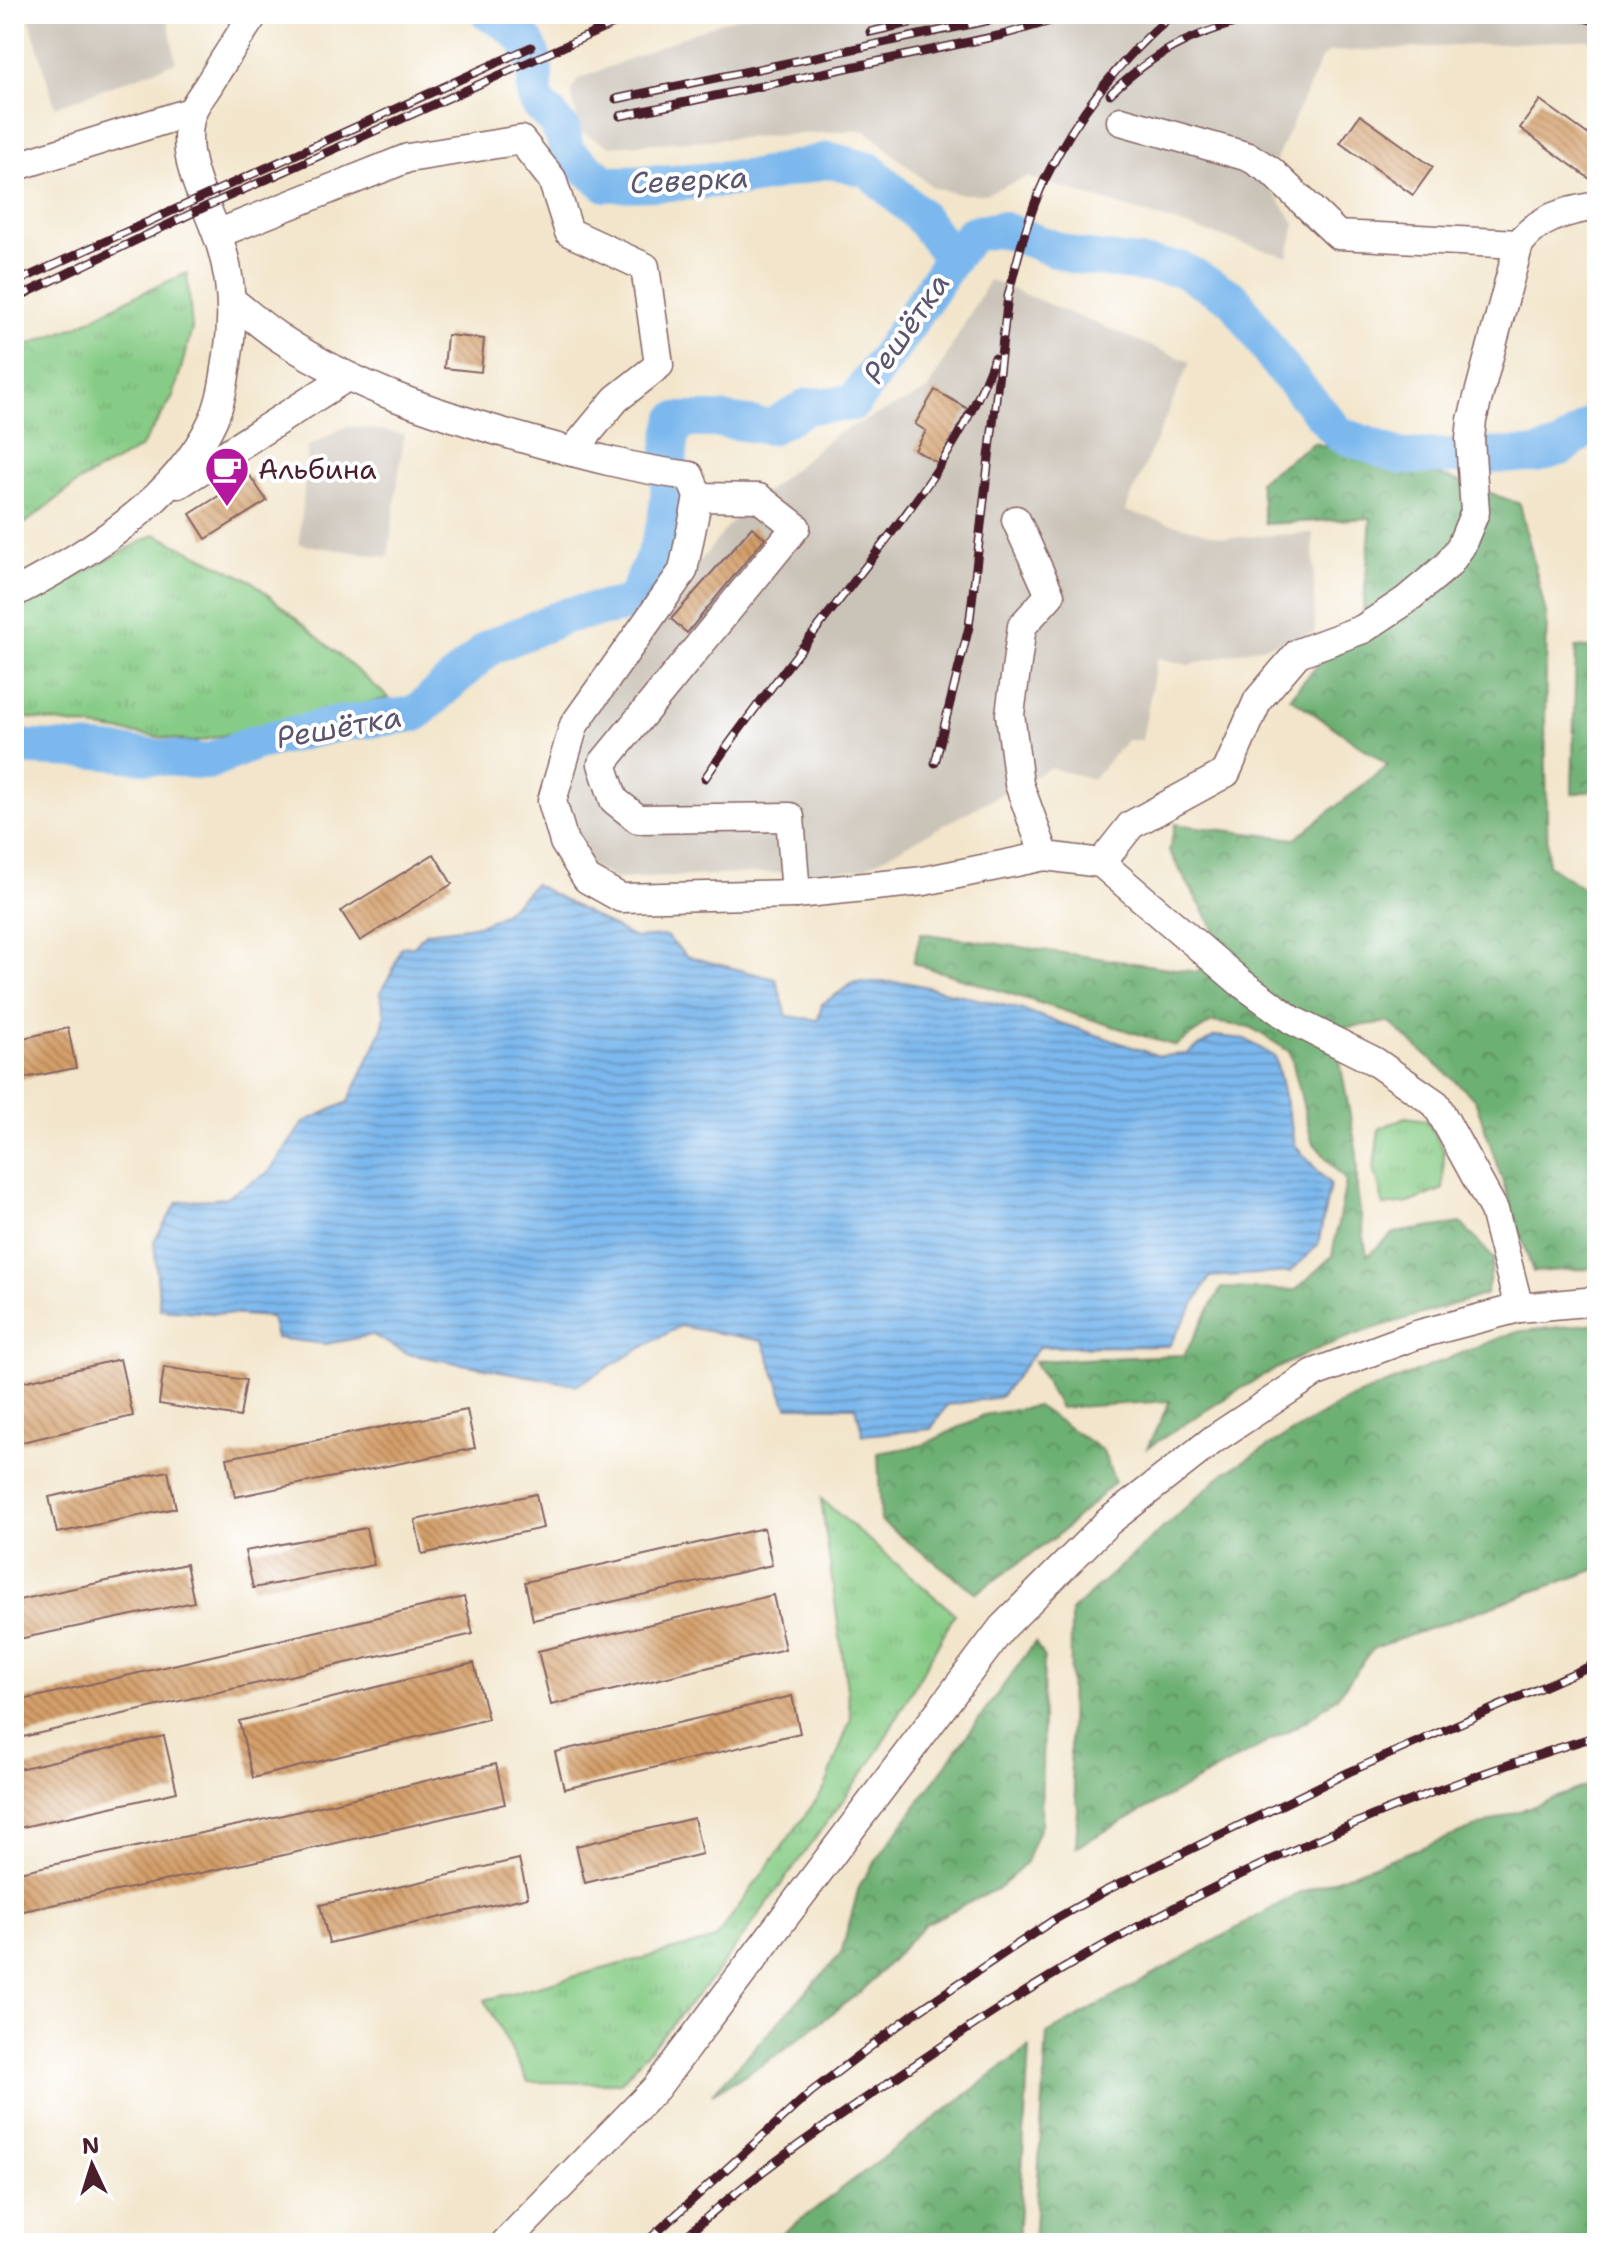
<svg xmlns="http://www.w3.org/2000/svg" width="1611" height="2257" font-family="'Shantell Sans',sans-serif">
  <defs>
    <pattern id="grass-tufts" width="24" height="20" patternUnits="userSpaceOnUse" patternTransform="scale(2)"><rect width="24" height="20" fill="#87cc86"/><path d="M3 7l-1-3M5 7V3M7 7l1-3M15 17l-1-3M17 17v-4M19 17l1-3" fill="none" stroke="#76af74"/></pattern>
    <pattern id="forest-crowns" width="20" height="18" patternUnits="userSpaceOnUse" patternTransform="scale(2)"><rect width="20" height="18" fill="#6db073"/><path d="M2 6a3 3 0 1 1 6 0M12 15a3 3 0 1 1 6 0" fill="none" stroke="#5c8f5f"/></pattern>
    <pattern id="water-rules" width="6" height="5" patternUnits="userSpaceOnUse" patternTransform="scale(2)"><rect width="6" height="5" fill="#7bb8ed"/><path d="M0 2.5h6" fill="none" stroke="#6795c0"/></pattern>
    <pattern id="building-back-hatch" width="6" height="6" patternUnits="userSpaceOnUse" patternTransform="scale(2)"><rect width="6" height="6" fill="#d39e69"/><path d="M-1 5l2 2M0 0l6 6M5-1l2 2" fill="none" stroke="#ad8057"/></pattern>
  </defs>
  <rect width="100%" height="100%" fill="#fff"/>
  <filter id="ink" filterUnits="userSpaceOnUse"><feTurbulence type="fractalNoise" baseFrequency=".0125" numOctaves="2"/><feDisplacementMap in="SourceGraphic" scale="16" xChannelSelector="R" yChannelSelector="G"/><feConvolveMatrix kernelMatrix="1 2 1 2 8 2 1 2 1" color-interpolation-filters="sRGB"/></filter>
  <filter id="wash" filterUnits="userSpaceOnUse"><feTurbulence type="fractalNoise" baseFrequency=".006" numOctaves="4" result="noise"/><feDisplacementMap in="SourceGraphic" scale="32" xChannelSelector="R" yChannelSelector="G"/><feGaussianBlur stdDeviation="1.8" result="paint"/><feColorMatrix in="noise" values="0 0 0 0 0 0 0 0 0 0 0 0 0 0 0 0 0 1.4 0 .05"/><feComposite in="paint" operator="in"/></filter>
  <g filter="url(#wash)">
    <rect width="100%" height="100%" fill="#f2e5cb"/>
    <g fill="#cac3b8">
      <polygon points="28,14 167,14 176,62 55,107"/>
      <polygon points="753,14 1597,14 1597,39 1330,52 1321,59 1266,182 1295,223 1288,257 1027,177 985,194 958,194 932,187 865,130 609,146 581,132 571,91 579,79 721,22"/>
      <polygon points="989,280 1190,362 1125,511 1225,538 1313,533 1315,633 1189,665 1157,658 1142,740 1127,740 1093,779 1050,768 862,869 615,879 586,863 565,806 589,720 641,635 733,520 834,435 927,391"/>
      <polygon points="347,426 404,434 388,557 299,544 308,447"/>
    </g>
    <g fill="url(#grass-tufts)" stroke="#687658" stroke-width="2">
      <polygon points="187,273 192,329 173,397 140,448 80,481 14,532 14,350 78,326 131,298"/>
      <polygon points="155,534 252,581 389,698 194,742 14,716 14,610"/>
      <polygon points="1405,1117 1426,1120 1444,1150 1443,1189 1409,1203 1384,1206 1374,1168 1379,1129"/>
      <polygon points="821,1499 955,1614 874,1758 714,1976 620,2083 528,2082 485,2000 715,1939 825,1788 851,1718"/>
    </g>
    <g fill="url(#forest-crowns)" stroke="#5c684f" stroke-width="2">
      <path d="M 1313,443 L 1450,478 L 1520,504 L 1547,618 L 1545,720 L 1548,865 L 1578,885 L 1597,892 L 1597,1268 L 1533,1272 L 1475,1099 L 1389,1022 L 1334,1029 L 1357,1153 L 1357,1191 L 1367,1256 L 1394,1233 L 1461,1223 L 1494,1259 L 1486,1294 C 1425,1315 1359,1329 1300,1357 C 1246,1382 1197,1417 1147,1448 L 1170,1401 L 1060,1408 L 1034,1361 L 1184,1355 L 1221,1288 L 1296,1290 L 1332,1256 L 1346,1181 L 1312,1141 L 1290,1052 L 1250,1027 L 1212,1022 L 1175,1046 L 913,963 L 921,933 L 1197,972 L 1222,943 L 1169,851 L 1175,824 L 1295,839 L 1388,765 L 1290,697 L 1363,613 L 1371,518 L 1265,524 L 1259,481 Z"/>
      <polygon points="1576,647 1597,649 1597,790 1572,794"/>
      <polygon points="1597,1323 1597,1569 1374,1648 1336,1698 1308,1720 1076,1847 1078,1808 1070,1766 1071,1611 1225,1472 1347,1400 1514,1332"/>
      <polygon points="1037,1406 1103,1451 1115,1482 1057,1536 976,1593 881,1521 878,1453 923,1445 984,1415"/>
      <polygon points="1035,1642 1044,1658 1041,1824 1026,1862 1001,1887 925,1924 865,1988 775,2057 712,2094 841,1954 860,1883"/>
      <polygon points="1597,1782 1597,2243 1034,2243 1047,2034 1299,1893"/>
      <polygon points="1029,2047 1018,2243 773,2243 783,2233"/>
    </g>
    <path fill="url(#water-rules)" stroke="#626c8c" stroke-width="2" d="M 534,884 L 634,938 L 666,936 L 686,956 L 776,979 L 787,1016 L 818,1020 L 822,1004 L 855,982 L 906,982 L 1019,1009 L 1159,1056 L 1186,1054 L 1215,1036 L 1245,1039 L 1275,1057 L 1296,1147 L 1330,1184 L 1318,1245 L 1290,1272 L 1210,1277 L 1169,1346 L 1039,1347 L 1000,1397 L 947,1405 L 931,1429 L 863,1435 L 856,1407 L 787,1407 L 763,1341 L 680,1326 L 577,1385 L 408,1354 L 373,1335 L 326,1344 L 276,1338 L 271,1317 L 160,1309 L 154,1241 L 178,1202 L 224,1198 L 269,1172 L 304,1122 L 348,1102 L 382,1030 L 385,1014 L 380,993 L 392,972 L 401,947 L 414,946 L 426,932 C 482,925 494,929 534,884 Z"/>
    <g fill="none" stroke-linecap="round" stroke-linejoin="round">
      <g stroke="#7bb8ed" stroke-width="36">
        <path d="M 489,14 C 515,27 533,40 535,71 C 536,80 534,89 535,97 C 539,110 554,114 558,128 L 563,130 L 566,152 L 606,184 L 673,183 L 756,177 L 829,160 L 869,170 L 919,215 L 952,258"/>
        <path d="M 14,747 L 97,751 L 207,762 L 254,743 L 338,724 L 415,714 L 490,647 L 568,615 L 633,603 C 643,577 660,548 665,520 C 672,487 665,452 676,420 L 720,420 L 770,427 L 808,406 L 853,403 L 892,349 L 952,258 L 972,234 L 1001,229 L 1074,256 L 1181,269 L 1234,299 L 1279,365 L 1339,434 L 1401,457 L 1536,455 L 1561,448 L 1597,421"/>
      </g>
    </g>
    <g id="blocks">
      <g fill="url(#building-back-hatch)">
        <polygon points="1540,100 1597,141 1597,184 1520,128"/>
        <polygon points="1360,115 1433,167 1413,195 1340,143"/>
        <polygon points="447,335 484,339 481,372 444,368"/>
        <polygon points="935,390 968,409 938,463 915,450 926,431 915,424"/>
        <polygon points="250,476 267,501 206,539 190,514"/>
        <polygon points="752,527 765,538 687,633 671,619"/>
        <polygon points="434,854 452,884 360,941 341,911"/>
        <polygon points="68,1028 76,1068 14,1080 14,1040"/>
        <polygon points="120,1359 133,1416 14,1444 14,1384"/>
        <polygon points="164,1367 246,1380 240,1417 159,1404"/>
        <polygon points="467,1410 475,1448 235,1497 227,1458"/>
        <polygon points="168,1471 176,1508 57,1533 49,1497"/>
        <polygon points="536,1494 543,1528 422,1554 415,1520"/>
        <polygon points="366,1528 374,1565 253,1588 245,1551"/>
        <polygon points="764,1528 772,1565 533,1620 525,1582"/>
        <polygon points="186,1564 194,1602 14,1640 14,1601"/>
        <polygon points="773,1595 785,1649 551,1705 538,1651"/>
        <polygon points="464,1597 473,1634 14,1739 14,1702"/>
        <polygon points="474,1663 488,1719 253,1778 239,1721"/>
        <polygon points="792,1696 800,1733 564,1789 555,1752"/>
        <polygon points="164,1736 177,1792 14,1829 14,1770"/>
        <polygon points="496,1764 505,1804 271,1858 14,1913 14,1873 262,1820"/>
        <polygon points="694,1818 702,1854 585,1883 576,1846"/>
        <polygon points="519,1859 528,1897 329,1943 320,1905"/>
      </g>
    </g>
  </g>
  <g filter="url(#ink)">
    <use href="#blocks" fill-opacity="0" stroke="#856463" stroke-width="2"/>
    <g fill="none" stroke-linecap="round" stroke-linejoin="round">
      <g stroke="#856463" stroke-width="31">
        <g id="minor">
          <path d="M 1121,121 L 1249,157 L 1271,171 L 1338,235 L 1519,244 C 1539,217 1566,211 1597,206"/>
          <polyline points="14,167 193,111"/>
          <polyline points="217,234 408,158 521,140 552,179 569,232 645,267 659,365 616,399 572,452"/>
          <path d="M 232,301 C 248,313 263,327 280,338 C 357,389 441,415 529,440 C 583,455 634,469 690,476 L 698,497 L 683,571 L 574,725 L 552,801 L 564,842 L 587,879 L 621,898 L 796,894 L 924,881 L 1045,856 L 1101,863 L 1240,982 L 1292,1020 L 1374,1061 L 1436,1104 L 1494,1210 L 1519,1308"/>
          <polyline points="179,484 347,377"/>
          <polyline points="698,497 759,498 796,527 602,764 614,800 638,819 790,817 796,894"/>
          <polyline points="1016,520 1050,595 1022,626 1010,714 1019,784 1045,856"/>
          <path d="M 14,593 C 89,554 177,499 213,420 C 222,400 225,376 228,355 C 234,318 232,282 221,246 C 208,204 177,158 192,112 C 195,103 203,94 208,86 C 223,61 238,38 254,14"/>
          <polyline points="1101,863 1131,825 1226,773 1258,700 1298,653 1363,629 1405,601 1448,565 1461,546 1475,512 1470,439 1472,420 1519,244"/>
          <polyline points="505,2243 656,2088 1002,1628 1108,1522 1214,1439 1314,1373 1416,1335 1519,1308 1597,1301"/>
        </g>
      </g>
      <use href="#minor" stroke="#fff" stroke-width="28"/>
      <g stroke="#4a1f2b" stroke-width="9">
        <g id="rail">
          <polyline points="1566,14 1597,21"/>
          <polyline points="1256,19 1289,14"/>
          <polyline points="870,32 949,14"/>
          <path d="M 1110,94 C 1160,46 1201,31 1267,14"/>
          <polyline points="616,99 1019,14"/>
          <polyline points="620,116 1002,35 1075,14"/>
          <polyline points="14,283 531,47"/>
          <polyline points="14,299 207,206 636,14"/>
          <path d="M 935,763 L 969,627 L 1008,296 C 1018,257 1028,215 1045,179 C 1076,116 1120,59 1173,14"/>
          <path d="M 705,778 C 751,711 802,648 852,584 C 907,513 964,444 994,358"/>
          <polyline points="645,2243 811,2092 912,2015 1052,1921 1105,1891 1349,1772 1597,1663"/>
          <path d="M 679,2243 C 741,2183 813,2134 885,2085 C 951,2040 1018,1994 1087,1955 C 1248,1863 1420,1790 1597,1736"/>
        </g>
      </g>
      <use href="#rail" stroke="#fff" stroke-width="6" stroke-dasharray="18" stroke-linecap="butt"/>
    </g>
  </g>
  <defs>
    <g id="cafe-pin" transform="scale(2.3)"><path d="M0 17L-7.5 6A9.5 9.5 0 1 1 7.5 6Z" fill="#b5179e" stroke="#fff"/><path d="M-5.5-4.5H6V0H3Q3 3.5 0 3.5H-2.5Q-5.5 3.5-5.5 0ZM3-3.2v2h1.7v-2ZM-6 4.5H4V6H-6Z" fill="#fff"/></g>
  </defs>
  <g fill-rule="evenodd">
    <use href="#cafe-pin" x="227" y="469"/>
  </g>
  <g text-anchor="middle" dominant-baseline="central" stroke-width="8" stroke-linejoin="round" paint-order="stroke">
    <g font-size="28" fill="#4a1f2b" stroke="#fff" text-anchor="start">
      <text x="258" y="469">Альбина</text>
    </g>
    <g font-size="30" font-style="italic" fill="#5b556f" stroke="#fff">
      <text transform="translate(689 180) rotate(-3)">Северка</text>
      <text transform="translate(906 328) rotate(-55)">Решётка</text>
      <text transform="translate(339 727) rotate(-10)">Решётка</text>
    </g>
  </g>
  <rect width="1611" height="2257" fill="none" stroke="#fff" stroke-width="48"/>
  <g transform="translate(92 2165) rotate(356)" stroke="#ffffff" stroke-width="6" paint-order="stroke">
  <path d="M0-6L14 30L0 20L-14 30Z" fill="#4a1f2b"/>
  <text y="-12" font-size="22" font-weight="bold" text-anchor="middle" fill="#4a1f2b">N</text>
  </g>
</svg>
